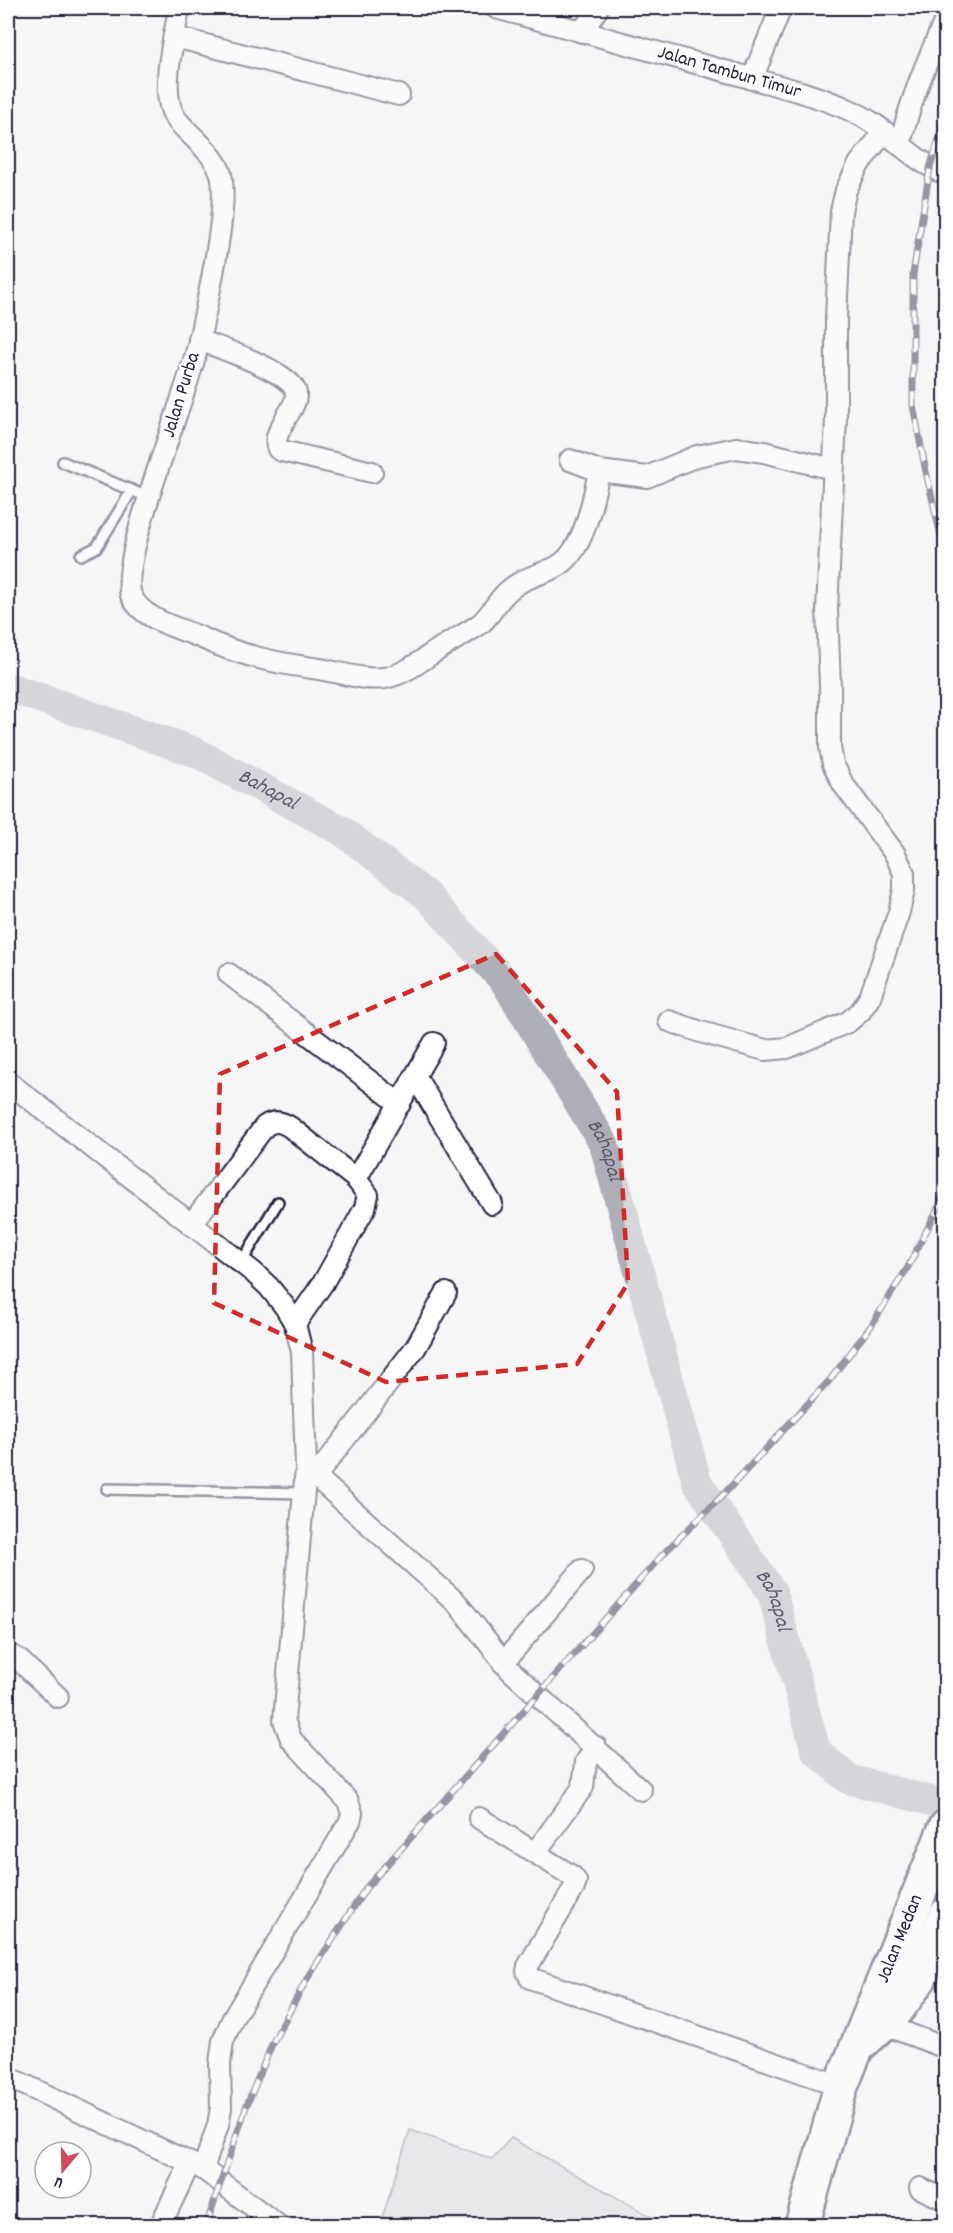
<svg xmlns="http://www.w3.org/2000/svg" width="953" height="2233" font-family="Dekko,sans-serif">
  <rect width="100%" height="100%" fill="#f6f6f7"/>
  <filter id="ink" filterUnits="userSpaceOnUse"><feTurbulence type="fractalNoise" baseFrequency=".0167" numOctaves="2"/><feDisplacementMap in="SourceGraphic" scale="12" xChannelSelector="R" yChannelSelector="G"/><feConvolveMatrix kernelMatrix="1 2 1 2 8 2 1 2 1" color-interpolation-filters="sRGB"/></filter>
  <g filter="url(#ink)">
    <polygon fill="#d7d7db" stroke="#7c7c8b" stroke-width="1.5" points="410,2130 492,2159 511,2138 666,2225 380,2225"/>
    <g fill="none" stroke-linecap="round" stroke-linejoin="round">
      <path stroke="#aeaeb7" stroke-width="30" id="s1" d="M 8,687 L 195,752 L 342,831 L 426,895 L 505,982 L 604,1144 L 697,1482 L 772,1592 L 816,1751 L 848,1779 L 946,1805"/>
      <g stroke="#22223b" stroke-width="14">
        <g id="lane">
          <polyline points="63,462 150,498"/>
          <polyline points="81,555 97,547 132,490"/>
          <polyline points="241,1263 278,1202"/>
          <polyline points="107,1489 303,1493"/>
        </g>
      </g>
      <g stroke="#22223b" stroke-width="24">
        <g id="street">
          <path d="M 179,8 C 175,36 157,96 177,120 C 190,136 212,151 220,171 C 231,201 206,309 198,345 C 188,393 118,560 131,595 C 141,620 180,628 202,638 C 238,655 274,663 313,668 C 337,671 361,681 385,678 C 407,674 425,657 444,646 C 455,639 469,632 480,624 C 491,615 497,601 507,592 C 523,577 538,576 556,567 C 584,553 593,500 599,471"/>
          <path d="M 496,8 L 801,92 C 828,101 854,109 877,126 C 900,143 918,164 946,173"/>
          <polyline points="582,32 598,8"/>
          <polyline points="175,37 399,95"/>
          <polyline points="752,79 781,8"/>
          <path d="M 900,145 C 910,100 928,59 946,18"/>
          <polyline points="938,171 946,148"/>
          <path d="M 199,340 C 217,347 293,372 296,393 C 297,402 290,411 286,418 C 281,428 273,438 278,449 L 282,451 L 372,472"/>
          <polyline points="570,460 599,471 647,477 697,456 736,448 764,452 833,469"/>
          <polyline points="229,974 400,1104"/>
          <polyline points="669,1021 701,1032 765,1050 787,1048 848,1022 860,1012 870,997 899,912 904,890 904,873 895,854 843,784 833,764 830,747 830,686 827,610 836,419 836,319 841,211 846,190 859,164 884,132"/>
          <polyline points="415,1076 492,1204"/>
          <polyline points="8,1082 253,1272 269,1287 285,1307 295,1324 302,1352 306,1468 284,1720 291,1739 348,1801 352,1813 350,1821 232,2020 223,2041 220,2063 221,2108 218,2125 203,2169"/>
          <path d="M 191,1225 L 265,1126 C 274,1120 281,1121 290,1127 L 356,1179 L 434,1043"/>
          <polyline points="295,1324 323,1283 365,1208 368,1195 356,1179"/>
          <polyline points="306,1468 456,1602 510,1670 641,1790"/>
          <polyline points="316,1476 416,1347 446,1293"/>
          <polyline points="8,1654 18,1659 58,1697"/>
          <polyline points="503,1663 582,1570"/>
          <polyline points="479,1818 572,1876 576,1881 574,1888 528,1966 527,1971 530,1978 841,2086"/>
          <polyline points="535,1853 583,1787 586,1762 596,1747"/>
          <polyline points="882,2024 946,2048"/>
          <polyline points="8,2077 203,2169 279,2226"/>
          <polyline points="920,2188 946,2200"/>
          <polyline points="160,2226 190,2163"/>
        </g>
      </g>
      <g stroke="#22223b" stroke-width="38">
        <g id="highway">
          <polyline points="863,2042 896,2011 919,1979 946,1915"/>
          <path id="s2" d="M 802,2226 L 841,2086 L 946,1827"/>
        </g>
      </g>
      <use href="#lane" stroke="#fff" stroke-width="9"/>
      <use href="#street" stroke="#fff" stroke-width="20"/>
      <use href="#highway" stroke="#fff" stroke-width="33"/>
      <g stroke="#22223b" stroke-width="7">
        <g id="rail">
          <polyline points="946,116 930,168 913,274 913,405 926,472 946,558"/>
          <polyline points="206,2226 246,2107 273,2042 307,1979 366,1888 665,1552 723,1495 829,1381 871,1326 908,1267 939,1206 946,1189"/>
        </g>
      </g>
      <use href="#rail" stroke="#fff" stroke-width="4.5" stroke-dasharray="14" stroke-linecap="butt"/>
    </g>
  </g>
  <path d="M0 0H953V2233H0ZM 496,954 L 617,1092 L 628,1283 L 577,1364 L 386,1382 L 214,1303 L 220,1074 Z" fill="#f6f6f7" fill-opacity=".55" fill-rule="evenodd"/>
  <path fill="none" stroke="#d62828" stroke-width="4.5" stroke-dasharray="12 8" stroke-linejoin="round" d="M 496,954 L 617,1092 L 628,1283 L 577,1364 L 386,1382 L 214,1303 L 220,1074 Z"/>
  <g text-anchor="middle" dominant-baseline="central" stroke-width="4.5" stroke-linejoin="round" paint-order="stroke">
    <g font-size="20" fill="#22223b" stroke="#fff">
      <text transform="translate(729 73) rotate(16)">Jalan Tambun Timur</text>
      <text transform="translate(182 395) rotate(-73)">Jalan Purba</text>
      <text stroke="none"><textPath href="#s2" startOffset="304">Jalan Medan</textPath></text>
    </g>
    <g font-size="21" font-style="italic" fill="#5a5a6d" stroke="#fff">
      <text stroke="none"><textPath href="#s1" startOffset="280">Bahapal</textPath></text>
      <text stroke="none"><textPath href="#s1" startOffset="784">Bahapal</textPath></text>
      <text stroke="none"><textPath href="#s1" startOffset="1270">Bahapal</textPath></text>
    </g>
  </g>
  <rect width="953" height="2233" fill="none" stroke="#fff" stroke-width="30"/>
  <rect x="15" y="15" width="923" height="2203" fill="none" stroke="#22223b" stroke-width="2" filter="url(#ink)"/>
  <g transform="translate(63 2170) rotate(199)"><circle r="28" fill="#ffffff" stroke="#a7a7b1" stroke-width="1.5"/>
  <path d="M0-4.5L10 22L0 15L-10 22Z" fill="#d1495b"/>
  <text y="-9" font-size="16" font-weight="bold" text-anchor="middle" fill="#22223b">U</text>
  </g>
</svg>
